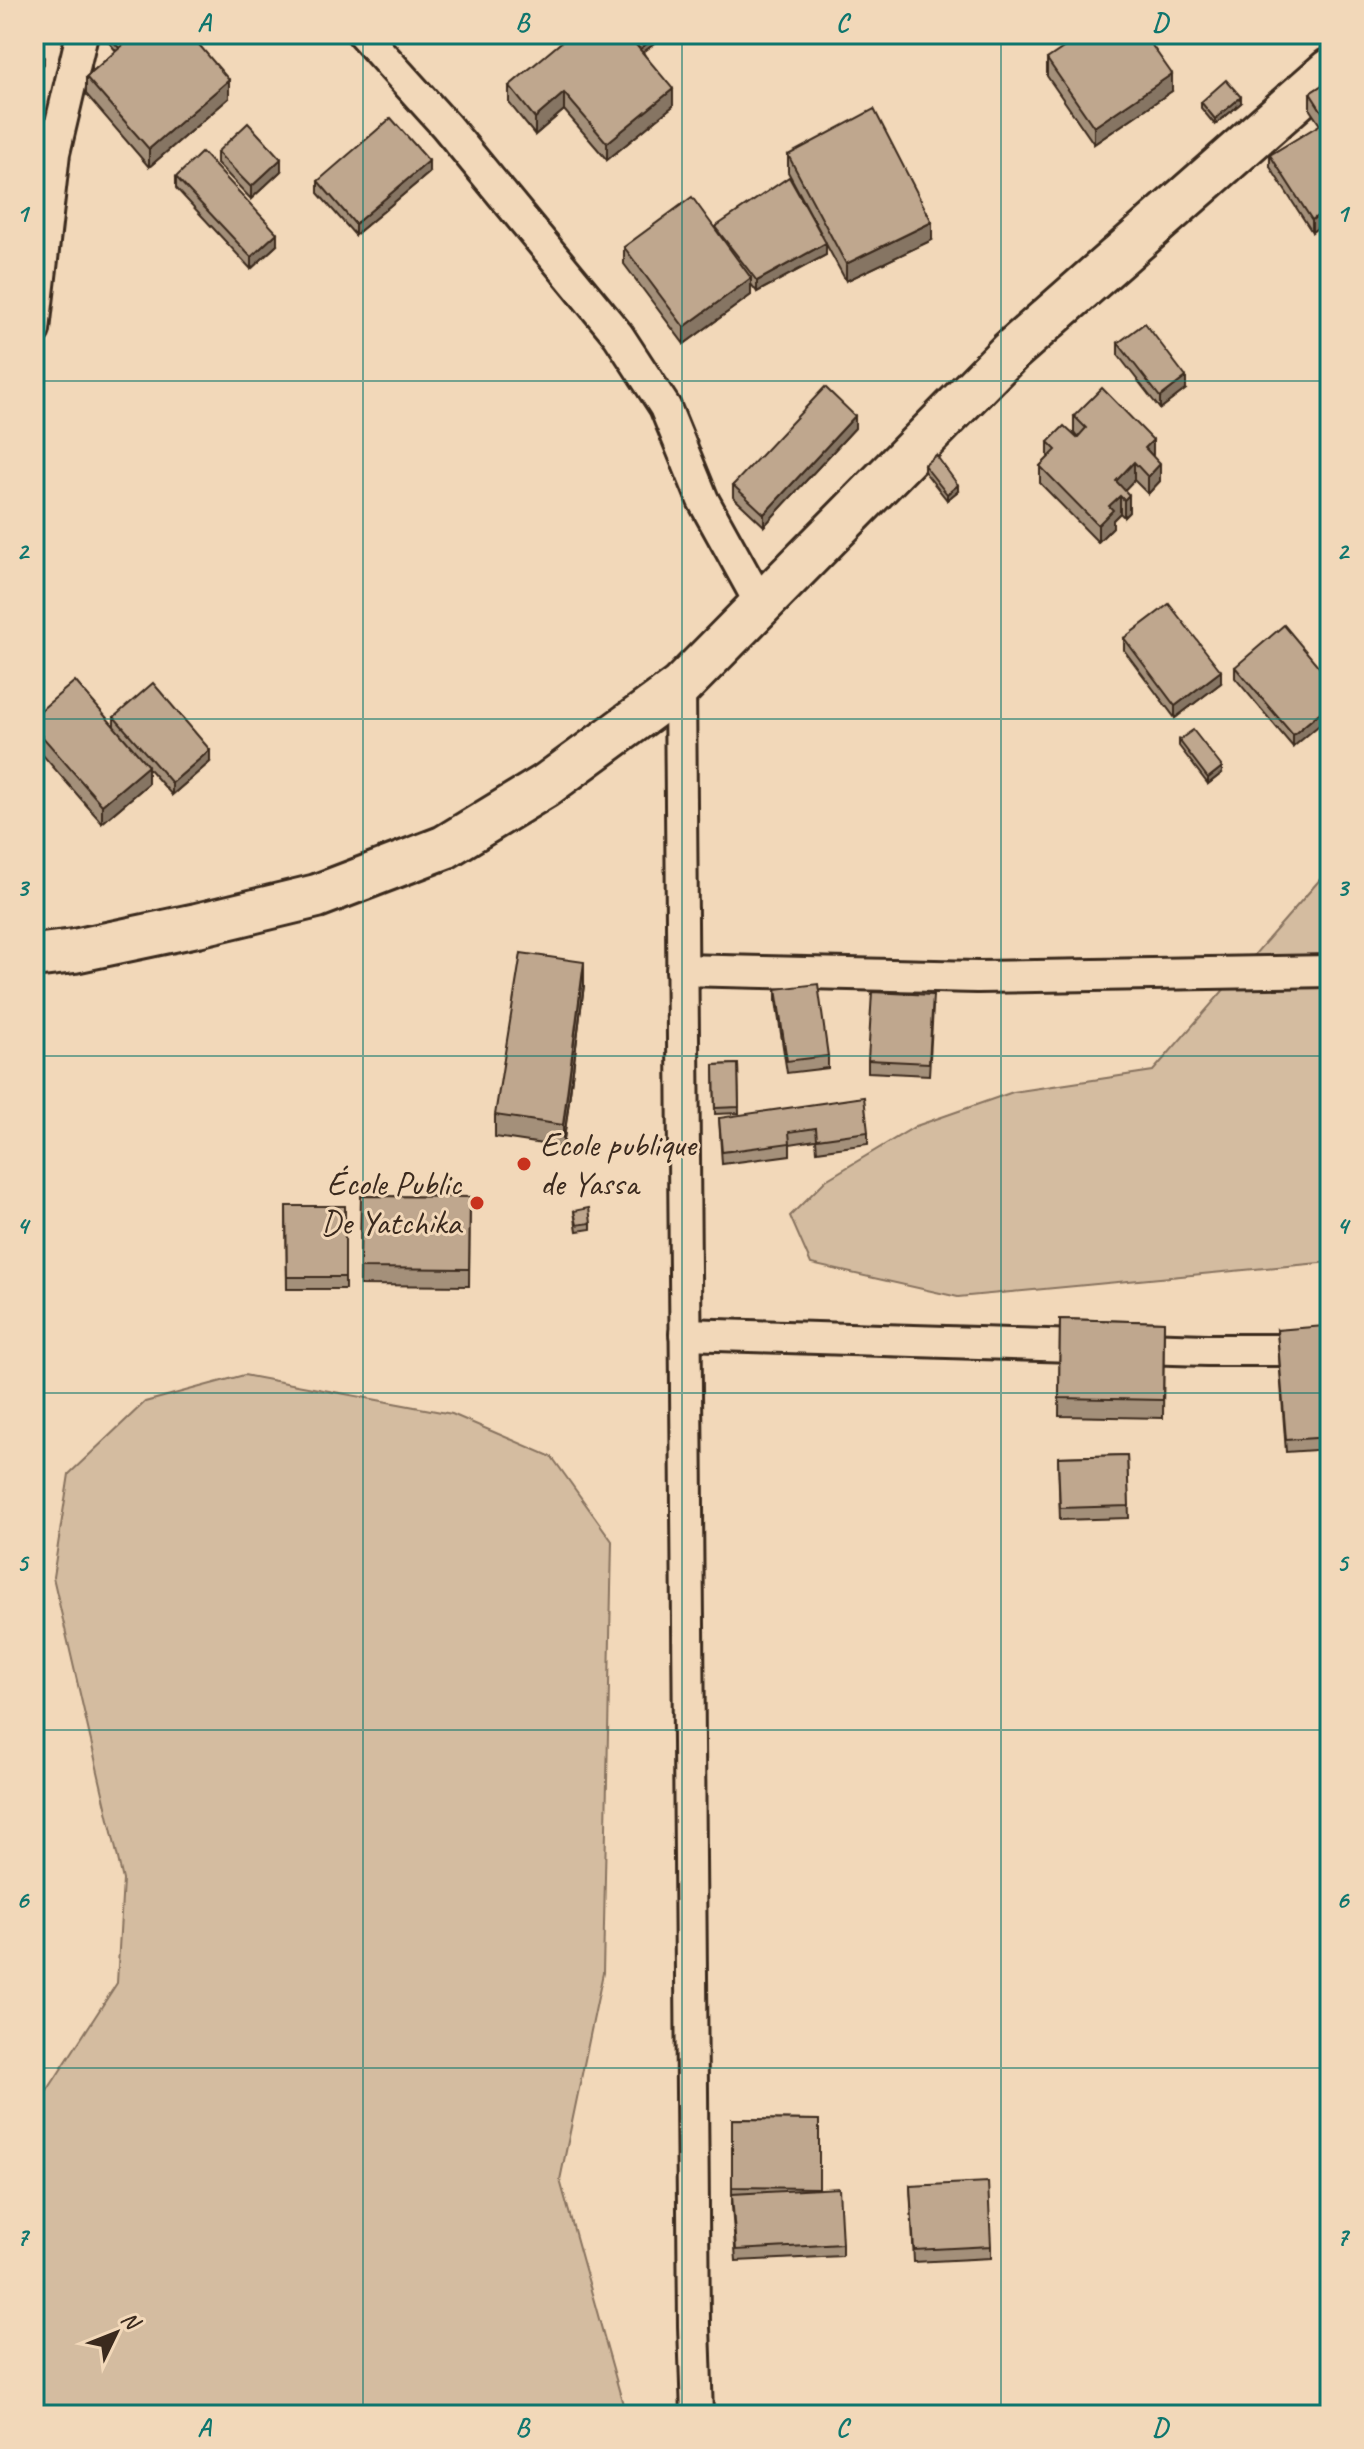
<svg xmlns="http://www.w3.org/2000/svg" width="1364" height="2449" font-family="Caveat,sans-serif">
  <rect width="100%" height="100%" fill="#f2d8b9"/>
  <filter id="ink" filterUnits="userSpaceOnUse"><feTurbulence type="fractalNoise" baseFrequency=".0125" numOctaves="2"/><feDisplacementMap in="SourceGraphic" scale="16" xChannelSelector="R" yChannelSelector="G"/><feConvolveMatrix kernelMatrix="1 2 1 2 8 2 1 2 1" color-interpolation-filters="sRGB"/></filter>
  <g filter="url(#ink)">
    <g fill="#d4bca0" stroke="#88735f" stroke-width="2">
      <polygon points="1330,868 1330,1262 958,1297 811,1264 790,1216 826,1180 916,1126 1013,1092 1153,1071"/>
      <polygon points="244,1375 452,1414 552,1457 612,1541 603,1973 560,2180 626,2415 34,2415 34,2111 117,1983 123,1880 53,1577 69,1474 145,1402"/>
    </g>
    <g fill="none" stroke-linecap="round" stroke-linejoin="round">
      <g stroke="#3b2a1e" stroke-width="36">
        <g id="street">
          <polyline points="363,34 446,126 618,335 665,407 703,500 760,603"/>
          <polyline points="34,330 54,153 82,34"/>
          <polyline points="680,687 694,2326 697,2415"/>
          <polyline points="682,970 977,977 1330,971"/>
          <polyline points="685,1334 1207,1350 1330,1350"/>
        </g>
      </g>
      <g stroke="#3b2a1e" stroke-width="48">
        <polyline id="secondary" points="34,956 74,951 197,925 317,896 445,847 545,786 680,687 1010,352 1330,70"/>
      </g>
      <use href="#street" stroke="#f2d8b9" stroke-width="30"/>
      <use href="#secondary" stroke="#f2d8b9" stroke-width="42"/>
    </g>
    <g fill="#a4907a" stroke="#3b2a1e" stroke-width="2">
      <polygon points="102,34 190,34 229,98 149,167 86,94 86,77 116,51"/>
      <polygon points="1114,39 1172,91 1094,144 1047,76 1047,59"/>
      <polygon points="654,44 643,52 673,106 607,160 564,110 535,135 509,103 509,86"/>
      <polygon points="1330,80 1330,218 1312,232 1270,167 1270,155 1320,125 1310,110 1310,93"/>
      <polygon points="1201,102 1241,103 1215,125 1201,108"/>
      <polygon points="217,152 281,171 251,199 217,163"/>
      <polygon points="788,155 932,240 846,281 826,244 826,255 757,292 751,284 751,295 684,344 624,264 624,247 715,230 715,227 822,235 788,172"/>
      <polygon points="429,173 355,235 318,193 318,181"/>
      <polygon points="176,177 277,245 251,269 176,188"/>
      <polygon points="1118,343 1186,389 1160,409 1118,355"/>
      <polygon points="1074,416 1153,457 1160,481 1148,494 1134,480 1124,490 1129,512 1124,517 1120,513 1113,520 1113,527 1098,542 1040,483 1040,466 1048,458 1048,442 1077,437 1074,433"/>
      <polygon points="855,428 764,526 733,497 733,485"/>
      <polygon points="924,465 958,491 947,500 924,471"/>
      <polygon points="1124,638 1221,683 1175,718 1124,650"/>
      <polygon points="1235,667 1330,680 1293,747 1235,678"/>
      <polygon points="114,717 210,762 172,795 148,768 148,784 102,823 34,745 34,727 114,727"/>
      <polygon points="1179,740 1222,773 1208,784 1179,746"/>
      <polygon points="584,985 563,1147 495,1137 495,1115"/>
      <polygon points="776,989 828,1056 828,1068 787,1073 776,1001"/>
      <polygon points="933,1007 929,1075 868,1072 868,1060"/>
      <polygon points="738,1064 739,1113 715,1114 714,1065"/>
      <polygon points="719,1118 868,1132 868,1144 817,1151 816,1140 790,1144 790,1155 722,1164"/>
      <polygon points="361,1196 470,1197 469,1286 360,1285"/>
      <polygon points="286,1206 345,1206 345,1289 287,1289"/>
      <polygon points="574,1211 591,1223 591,1229 577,1231"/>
      <polygon points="1060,1319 1164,1322 1163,1418 1059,1416"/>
      <polygon points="1277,1330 1330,1401 1330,1449 1286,1452"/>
      <polygon points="1127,1455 1129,1518 1060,1520 1058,1457"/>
      <polygon points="732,2119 819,2120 819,2189 842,2244 842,2256 736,2261 732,2206"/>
      <polygon points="910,2186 991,2246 991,2258 914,2262"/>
    </g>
    <g fill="#867563" stroke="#3b2a1e" stroke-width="2">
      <polygon points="654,38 654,44 638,56 638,50"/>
      <polygon points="44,58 44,64 34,75 34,69"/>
      <polygon points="1172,74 1172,91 1094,144 1094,127"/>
      <polygon points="229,80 229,98 149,167 149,149"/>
      <polygon points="673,89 673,106 607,160 607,143"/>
      <polygon points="564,93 564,110 535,135 535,118"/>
      <polygon points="1241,97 1241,103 1215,125 1215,119"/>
      <polygon points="281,159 281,171 251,199 251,187"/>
      <polygon points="429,161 429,173 355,235 355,224"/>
      <polygon points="1330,206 1330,218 1312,232 1312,220"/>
      <polygon points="932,222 932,240 846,281 846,264"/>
      <polygon points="277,233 277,245 251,269 251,257"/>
      <polygon points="826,243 826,255 757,292 757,281"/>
      <polygon points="751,278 751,295 684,344 684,327"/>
      <polygon points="1186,377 1186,389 1160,409 1160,397"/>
      <polygon points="855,416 855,428 764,526 764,514"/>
      <polygon points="1153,440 1153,457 1145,448"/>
      <polygon points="1134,462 1134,480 1116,499 1116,481"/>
      <polygon points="1160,464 1160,481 1148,494 1148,477"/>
      <polygon points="958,485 958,491 947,500 947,494"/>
      <polygon points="1129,495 1129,512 1124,517 1124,500"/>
      <polygon points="1120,496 1120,513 1113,520 1113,527 1098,542 1098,525 1109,506"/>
      <polygon points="1221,671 1221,683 1175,718 1175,706"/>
      <polygon points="1330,704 1330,716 1293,747 1293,735"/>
      <polygon points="210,750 210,762 172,795 172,783"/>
      <polygon points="148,766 148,784 102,823 102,805"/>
      <polygon points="1222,767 1222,773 1208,784 1208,778"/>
      <polygon points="584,962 584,985 563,1147 563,1125"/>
    </g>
    <g fill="#bfa78e" stroke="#3b2a1e" stroke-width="2">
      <polygon points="107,34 136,34 119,48"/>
      <polygon points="136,34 190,34 229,80 149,149 86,77"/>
      <polygon points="571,34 627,34 673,89 607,143 564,93 535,118 509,86"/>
      <polygon points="627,34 651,34 654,38 640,49"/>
      <polygon points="1084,34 1111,34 1114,39 1121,34 1144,34 1172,74 1094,127 1047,59"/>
      <polygon points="34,47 44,58 34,69"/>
      <polygon points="1226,80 1241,97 1215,119 1201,102"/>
      <polygon points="1330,80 1330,124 1310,93"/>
      <polygon points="874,109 932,222 846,264 788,155"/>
      <polygon points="391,118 429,161 355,224 318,181"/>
      <polygon points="248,123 281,159 251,187 217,152"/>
      <polygon points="1321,124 1330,138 1330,206 1312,220 1270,155"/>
      <polygon points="202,152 277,233 251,257 176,177"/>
      <polygon points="789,177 826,243 757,281 715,227"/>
      <polygon points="692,197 751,278 684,327 624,247"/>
      <polygon points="1145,323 1186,377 1160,397 1118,343"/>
      <polygon points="825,387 855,416 764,514 733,485"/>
      <polygon points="1102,388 1153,440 1145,448 1160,464 1148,477 1134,462 1116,481 1129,495 1124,500 1120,496 1109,506 1113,510 1098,525 1040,466 1056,450 1048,442 1064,426 1077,438 1086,428 1074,416"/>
      <polygon points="936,455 958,485 947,494 924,465"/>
      <polygon points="1169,604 1221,671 1175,706 1124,638"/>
      <polygon points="1284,625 1330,680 1330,704 1293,735 1235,667"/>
      <polygon points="75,681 148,766 102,805 34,727 34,716"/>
      <polygon points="153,683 210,750 172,783 114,717"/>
      <polygon points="1193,730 1222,767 1208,778 1179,740"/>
      <polygon points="521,953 584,962 563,1125 495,1115"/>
      <polygon points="818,984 828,1056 787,1061 776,989"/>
      <polygon points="872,992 933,995 929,1063 868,1060"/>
      <polygon points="738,1064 739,1107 715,1108 714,1065"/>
      <polygon points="864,1097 868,1132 817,1139 816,1128 789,1132 790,1143 722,1152 719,1118"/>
      <polygon points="361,1196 470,1197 469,1269 360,1268"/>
      <polygon points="286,1206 345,1206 345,1277 287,1277"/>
      <polygon points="589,1208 591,1223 577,1225 574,1211"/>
      <polygon points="1060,1319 1164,1322 1163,1400 1059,1398"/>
      <polygon points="1324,1326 1330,1401 1330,1437 1286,1440 1277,1330"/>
      <polygon points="1127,1455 1129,1506 1060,1508 1058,1457"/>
      <polygon points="732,2119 819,2120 819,2188 732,2187"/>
      <polygon points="988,2182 991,2246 914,2250 910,2186"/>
      <polygon points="839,2188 842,2244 736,2250 732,2194"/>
    </g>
  </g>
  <path fill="none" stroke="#0f766e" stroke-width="2" stroke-opacity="0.55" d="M 363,34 L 363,2415M 682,34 L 682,2415M 1001,34 L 1001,2415M 34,381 L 1330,381M 34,719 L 1330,719M 34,1056 L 1330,1056M 34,1393 L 1330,1393M 34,1730 L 1330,1730M 34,2068 L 1330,2068"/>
  <g fill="#c8321e" stroke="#f2d8b9" stroke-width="3">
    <circle cx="524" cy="1164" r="8"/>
    <circle cx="477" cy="1203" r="8"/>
  </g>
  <g text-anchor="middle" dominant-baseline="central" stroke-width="6" stroke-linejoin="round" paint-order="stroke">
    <g font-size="34" fill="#3b2a1e" stroke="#f2d8b9" text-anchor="start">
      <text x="540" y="1144">Ecole publique<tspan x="540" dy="39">de Yassa</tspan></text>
      <text x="461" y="1183" text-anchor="end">École Public<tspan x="461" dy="39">De Yatchika</tspan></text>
    </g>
  </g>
  <rect width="1364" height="2449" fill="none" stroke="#f2d8b9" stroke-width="88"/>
  <g transform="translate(116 2333) rotate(47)" stroke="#f2d8b9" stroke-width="6" paint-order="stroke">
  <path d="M0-6L14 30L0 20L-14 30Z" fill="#3b2a1e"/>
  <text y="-12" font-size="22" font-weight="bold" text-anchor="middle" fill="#3b2a1e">N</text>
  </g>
  <rect x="44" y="44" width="1276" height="2361" fill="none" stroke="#0f766e" stroke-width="3"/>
  <g font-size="26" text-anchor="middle" font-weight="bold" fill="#0f766e">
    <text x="204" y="31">A</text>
    <text x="522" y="31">B</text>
    <text x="842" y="31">C</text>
    <text x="1160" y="31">D</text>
    <text x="22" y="222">1</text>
    <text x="1342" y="222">1</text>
    <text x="22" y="559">2</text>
    <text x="1342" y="559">2</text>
    <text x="22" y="896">3</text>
    <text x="1342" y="896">3</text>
    <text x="22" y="1234">4</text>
    <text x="1342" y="1234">4</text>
    <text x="22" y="1571">5</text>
    <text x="1342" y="1571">5</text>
    <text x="22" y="1908">6</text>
    <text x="1342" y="1908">6</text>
    <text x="22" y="2245">7</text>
    <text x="1342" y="2245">7</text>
    <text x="204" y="2436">A</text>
    <text x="522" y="2436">B</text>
    <text x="842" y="2436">C</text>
    <text x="1160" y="2436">D</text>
  </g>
</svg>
